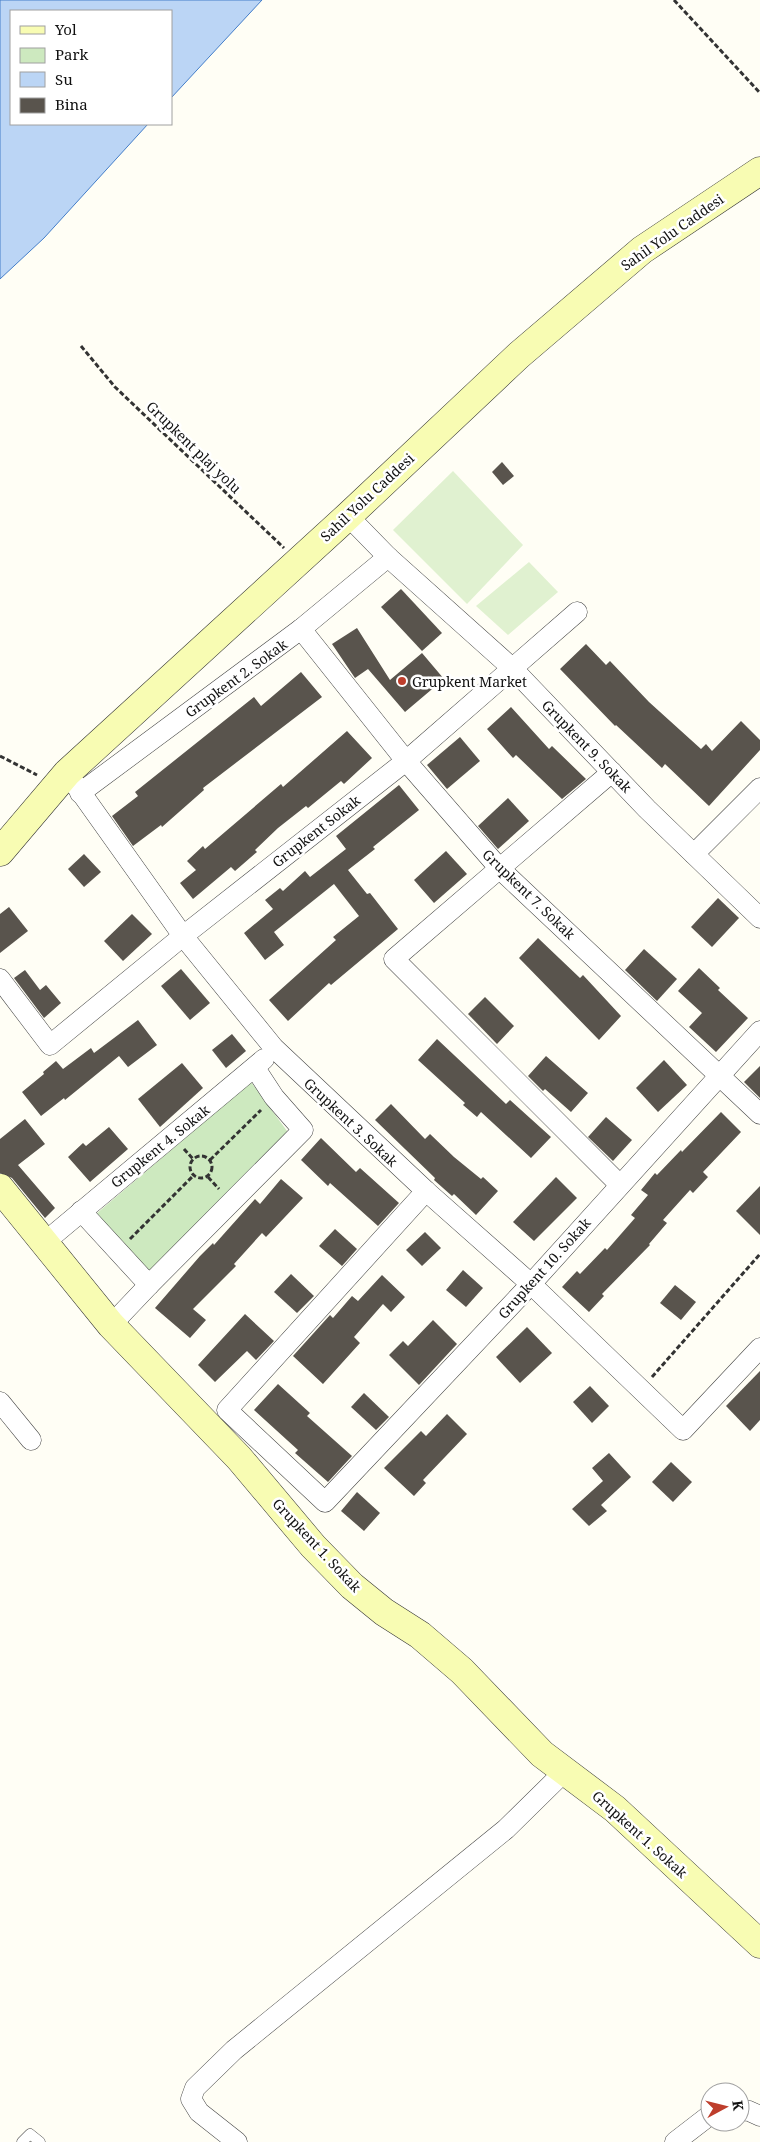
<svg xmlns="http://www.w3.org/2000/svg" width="760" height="2142" font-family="'Noto Serif',serif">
  <rect width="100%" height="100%" fill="#fffef5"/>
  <polygon fill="#cde9bf" points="251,1082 290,1135 150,1274 96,1214"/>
  <g fill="#e0f1d0">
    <polygon points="453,471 523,545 467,604 393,530"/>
    <polygon points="529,562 558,592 508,635 476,606"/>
  </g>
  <polygon fill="#bbd5f5" stroke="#447ec9" points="0,0 262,0 171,98 171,11 11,11 11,124 148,124 44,238 0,279"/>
  <g fill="#59544d">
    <polygon points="502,462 514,476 503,485 492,472"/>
    <polygon points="401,589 442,633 422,651 381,607"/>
    <polygon points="357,628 390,680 422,653 444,679 405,712 368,669 355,678 332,644"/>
    <polygon points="586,644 606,665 610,661 649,702 701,749 706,744 712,751 741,721 760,740 760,750 709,806 665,764 662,768 616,725 615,726 560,669"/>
    <polygon points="301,672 322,697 203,788 204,790 162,827 161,825 133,846 112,816 138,796 135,792 254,697 261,706"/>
    <polygon points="511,707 549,749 552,746 586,779 562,799 516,755 513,758 487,729"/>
    <polygon points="347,731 372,758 344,784 341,781 308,808 306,806 278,828 255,850 257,852 235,871 231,867 193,899 180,883 196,870 187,861 203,846 205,849 281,784 283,787"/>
    <polygon points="460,737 480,761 447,789 427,765"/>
    <polygon points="399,785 419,810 373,847 375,849 348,870 367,894 370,893 398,929 331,985 329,983 288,1021 269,1000 336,940 333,937 359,916 334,884 274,932 284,945 265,960 244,933 273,909 265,900 280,888 283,891 305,871 310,877 346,849 336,836"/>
    <polygon points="508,798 529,821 498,849 478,826"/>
    <polygon points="446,851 467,874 434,903 414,880"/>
    <polygon points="84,854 101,872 84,887 68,869"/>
    <polygon points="718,898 739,918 712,947 691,927"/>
    <polygon points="9,907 28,931 0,953 0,914"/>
    <polygon points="132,914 152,934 123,961 104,941"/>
    <polygon points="538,938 580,978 583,975 621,1016 599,1040 519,958"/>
    <polygon points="644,949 677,979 657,1001 625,970"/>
    <polygon points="699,968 720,988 718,990 748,1018 716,1052 689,1027 702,1013 678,991"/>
    <polygon points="181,969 210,1003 190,1020 161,986"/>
    <polygon points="25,970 40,990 46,985 61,1003 44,1018 14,978"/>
    <polygon points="485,997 514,1026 497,1044 468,1014"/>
    <polygon points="138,1020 157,1045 128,1067 119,1056 65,1100 64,1098 41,1116 22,1092 44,1074 43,1072 56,1061 63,1069 91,1048 94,1053"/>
    <polygon points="232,1034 246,1051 226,1068 212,1050"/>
    <polygon points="437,1039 506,1104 510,1100 551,1137 531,1158 481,1112 477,1117 463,1105 465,1103 418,1060"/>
    <polygon points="546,1056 588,1093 571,1112 545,1089 543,1091 528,1076"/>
    <polygon points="664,1060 687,1085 658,1112 636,1088"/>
    <polygon points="182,1063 203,1088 160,1127 138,1099"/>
    <polygon points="760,1066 760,1098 744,1082"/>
    <polygon points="391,1104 425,1139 430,1134 454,1157 481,1179 483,1177 498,1191 476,1215 454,1194 452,1196 434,1180 435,1178 375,1120"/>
    <polygon points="721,1112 741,1132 703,1172 708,1177 693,1193 690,1190 663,1220 667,1223 649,1244 650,1245 602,1294 604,1296 589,1312 562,1287 577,1271 580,1274 605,1248 607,1250 635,1218 631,1215 648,1195 641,1190 655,1173 657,1175 681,1150 682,1152"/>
    <polygon points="606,1117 632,1140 613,1161 588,1137"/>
    <polygon points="25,1119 45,1144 18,1165 55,1208 45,1218 12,1178 0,1173 0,1139"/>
    <polygon points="109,1127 128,1149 90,1182 68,1157 83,1143 86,1146"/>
    <polygon points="321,1138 356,1172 360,1168 399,1203 378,1226 330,1183 328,1186 301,1160"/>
    <polygon points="556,1177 577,1198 534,1241 513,1222"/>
    <polygon points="281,1179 303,1198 266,1237 262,1233 234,1264 236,1266 193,1309 206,1320 190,1338 155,1308 200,1256 213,1243 214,1245 255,1199 260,1204"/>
    <polygon points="760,1186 760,1235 736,1211"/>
    <polygon points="335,1229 357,1249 342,1266 319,1246"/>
    <polygon points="425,1232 441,1248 422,1266 406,1250"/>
    <polygon points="463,1270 483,1288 466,1307 446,1290"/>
    <polygon points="291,1274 314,1296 297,1313 274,1292"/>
    <polygon points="382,1275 405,1297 391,1312 383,1304 354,1337 360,1343 323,1384 293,1356 330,1315 333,1318 352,1296 358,1301"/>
    <polygon points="675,1285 696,1302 681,1320 660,1303"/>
    <polygon points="245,1314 274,1341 256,1360 247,1351 215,1382 198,1365"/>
    <polygon points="433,1320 457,1344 419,1385 389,1355 403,1341 408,1346"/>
    <polygon points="527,1327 552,1353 520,1383 496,1357"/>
    <polygon points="760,1371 760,1420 750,1431 726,1406"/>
    <polygon points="278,1384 310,1413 307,1416 352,1456 328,1482 295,1453 298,1450 254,1410"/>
    <polygon points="590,1386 609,1406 592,1423 573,1402"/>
    <polygon points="364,1393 389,1417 376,1430 351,1407"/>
    <polygon points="447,1414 467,1434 423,1480 426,1483 414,1496 384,1468 421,1431 426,1436"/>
    <polygon points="609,1453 631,1477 601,1505 607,1511 589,1526 572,1509 603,1481 592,1468"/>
    <polygon points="671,1462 692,1482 673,1502 652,1482"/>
    <polygon points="357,1492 380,1513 364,1531 341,1511"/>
  </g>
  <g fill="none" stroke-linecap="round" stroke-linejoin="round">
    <g stroke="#444" stroke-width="11">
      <polyline id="lane" points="22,2142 30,2134 40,2142"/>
    </g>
    <g stroke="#444" stroke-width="21">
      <g id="street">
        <polyline points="348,516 388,557 512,668 647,809 760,918"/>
        <polyline points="301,629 406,761 500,869 760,1114"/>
        <polyline points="612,772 394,959 620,1185"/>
        <polyline points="67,773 183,936 274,1048 426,1191 531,1284 683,1430 760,1348"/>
        <polyline points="80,793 301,629 388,557"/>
        <polyline points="694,854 760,788"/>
        <polyline points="0,979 50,1045 183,936 406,761 577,612"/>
        <polyline points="426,1191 227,1410 325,1502 531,1284 760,1031"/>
        <polyline points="81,1211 149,1285 303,1130 274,1097 255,1068"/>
        <polyline points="45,1242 264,1059"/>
        <polyline points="111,1325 149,1285"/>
        <polyline points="0,1402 31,1440"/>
        <polyline points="740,2110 749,2111 760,2116"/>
        <polyline points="237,2142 199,2112 191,2099 195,2088 234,2050 506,1829 565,1771"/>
        <polyline points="675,2142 710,2115"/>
      </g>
    </g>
    <g stroke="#333" stroke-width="29">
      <g id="secondary">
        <polyline points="0,852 67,773 348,516 519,355 642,250 760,171"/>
        <polyline points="0,1188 111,1325 239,1458 313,1546 352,1586 384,1612 420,1635 462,1671 542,1754 615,1809 760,1944"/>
      </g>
    </g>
    <g stroke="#333" stroke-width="3" stroke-dasharray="5 2.5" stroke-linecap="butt">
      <polyline points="674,0 760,93"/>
      <polyline points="81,346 115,387 284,548"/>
      <polyline points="0,756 37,775"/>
      <polyline points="184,1149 193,1159"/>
      <circle cx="201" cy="1167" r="11"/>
      <polyline points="210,1160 261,1110"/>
      <polyline points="208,1177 219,1189"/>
      <polyline points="130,1239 193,1176"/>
      <polyline points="652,1377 760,1254"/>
    </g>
    <use href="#lane" stroke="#fff" stroke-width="10"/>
    <use href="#street" stroke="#fff" stroke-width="20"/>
    <use href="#secondary" stroke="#f8fcb3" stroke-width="28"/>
  </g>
  <circle fill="#be3e2c" stroke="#fff" stroke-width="2" cx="402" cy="681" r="5"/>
  <g text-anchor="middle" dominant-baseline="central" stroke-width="5" stroke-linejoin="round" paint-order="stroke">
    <g font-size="14" fill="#111" stroke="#fff">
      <text transform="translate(672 232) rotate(-35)">Sahil Yolu Caddesi</text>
      <text transform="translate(194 447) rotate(44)">Grupkent plaj yolu</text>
      <text transform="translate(367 497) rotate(-43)">Sahil Yolu Caddesi</text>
      <text transform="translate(236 678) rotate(-36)">Grupkent 2. Sokak</text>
      <text transform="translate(587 746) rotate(46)">Grupkent 9. Sokak</text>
      <text transform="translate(316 831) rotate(-38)">Grupkent Sokak</text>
      <text transform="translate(529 894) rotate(44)">Grupkent 7. Sokak</text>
      <text transform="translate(351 1122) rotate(43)">Grupkent 3. Sokak</text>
      <text transform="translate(160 1146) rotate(-39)">Grupkent 4. Sokak</text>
      <text transform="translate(544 1268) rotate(-48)">Grupkent 10. Sokak</text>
      <text transform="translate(317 1545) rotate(47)">Grupkent 1. Sokak</text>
      <text transform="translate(640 1834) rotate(42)">Grupkent 1. Sokak</text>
    </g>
    <g font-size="14" fill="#111" stroke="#fff" text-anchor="start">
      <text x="412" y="681">Grupkent Market</text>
    </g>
  </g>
  <rect x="10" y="10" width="162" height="115" fill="#ffffff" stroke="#a0a0a0"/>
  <rect x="20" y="26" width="25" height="8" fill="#f8fcb3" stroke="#a0a0a0"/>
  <text x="55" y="35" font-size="15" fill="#111111">Yol</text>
  <rect x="20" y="48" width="25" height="15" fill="#cde9bf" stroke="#a0a0a0"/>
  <text x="55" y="60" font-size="15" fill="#111111">Park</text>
  <rect x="20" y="72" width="25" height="15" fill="#bbd5f5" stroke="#a0a0a0"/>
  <text x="55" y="85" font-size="15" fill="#111111">Su</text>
  <rect x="20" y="98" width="25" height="15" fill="#59544d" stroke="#a0a0a0"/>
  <text x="55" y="110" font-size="15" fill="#111111">Bina</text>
  <g transform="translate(725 2107) rotate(83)"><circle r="24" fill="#ffffff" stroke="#a0a0a0"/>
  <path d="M0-4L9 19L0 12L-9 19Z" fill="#be3e2c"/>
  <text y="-8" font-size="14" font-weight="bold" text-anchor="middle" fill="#111111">K</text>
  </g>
</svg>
